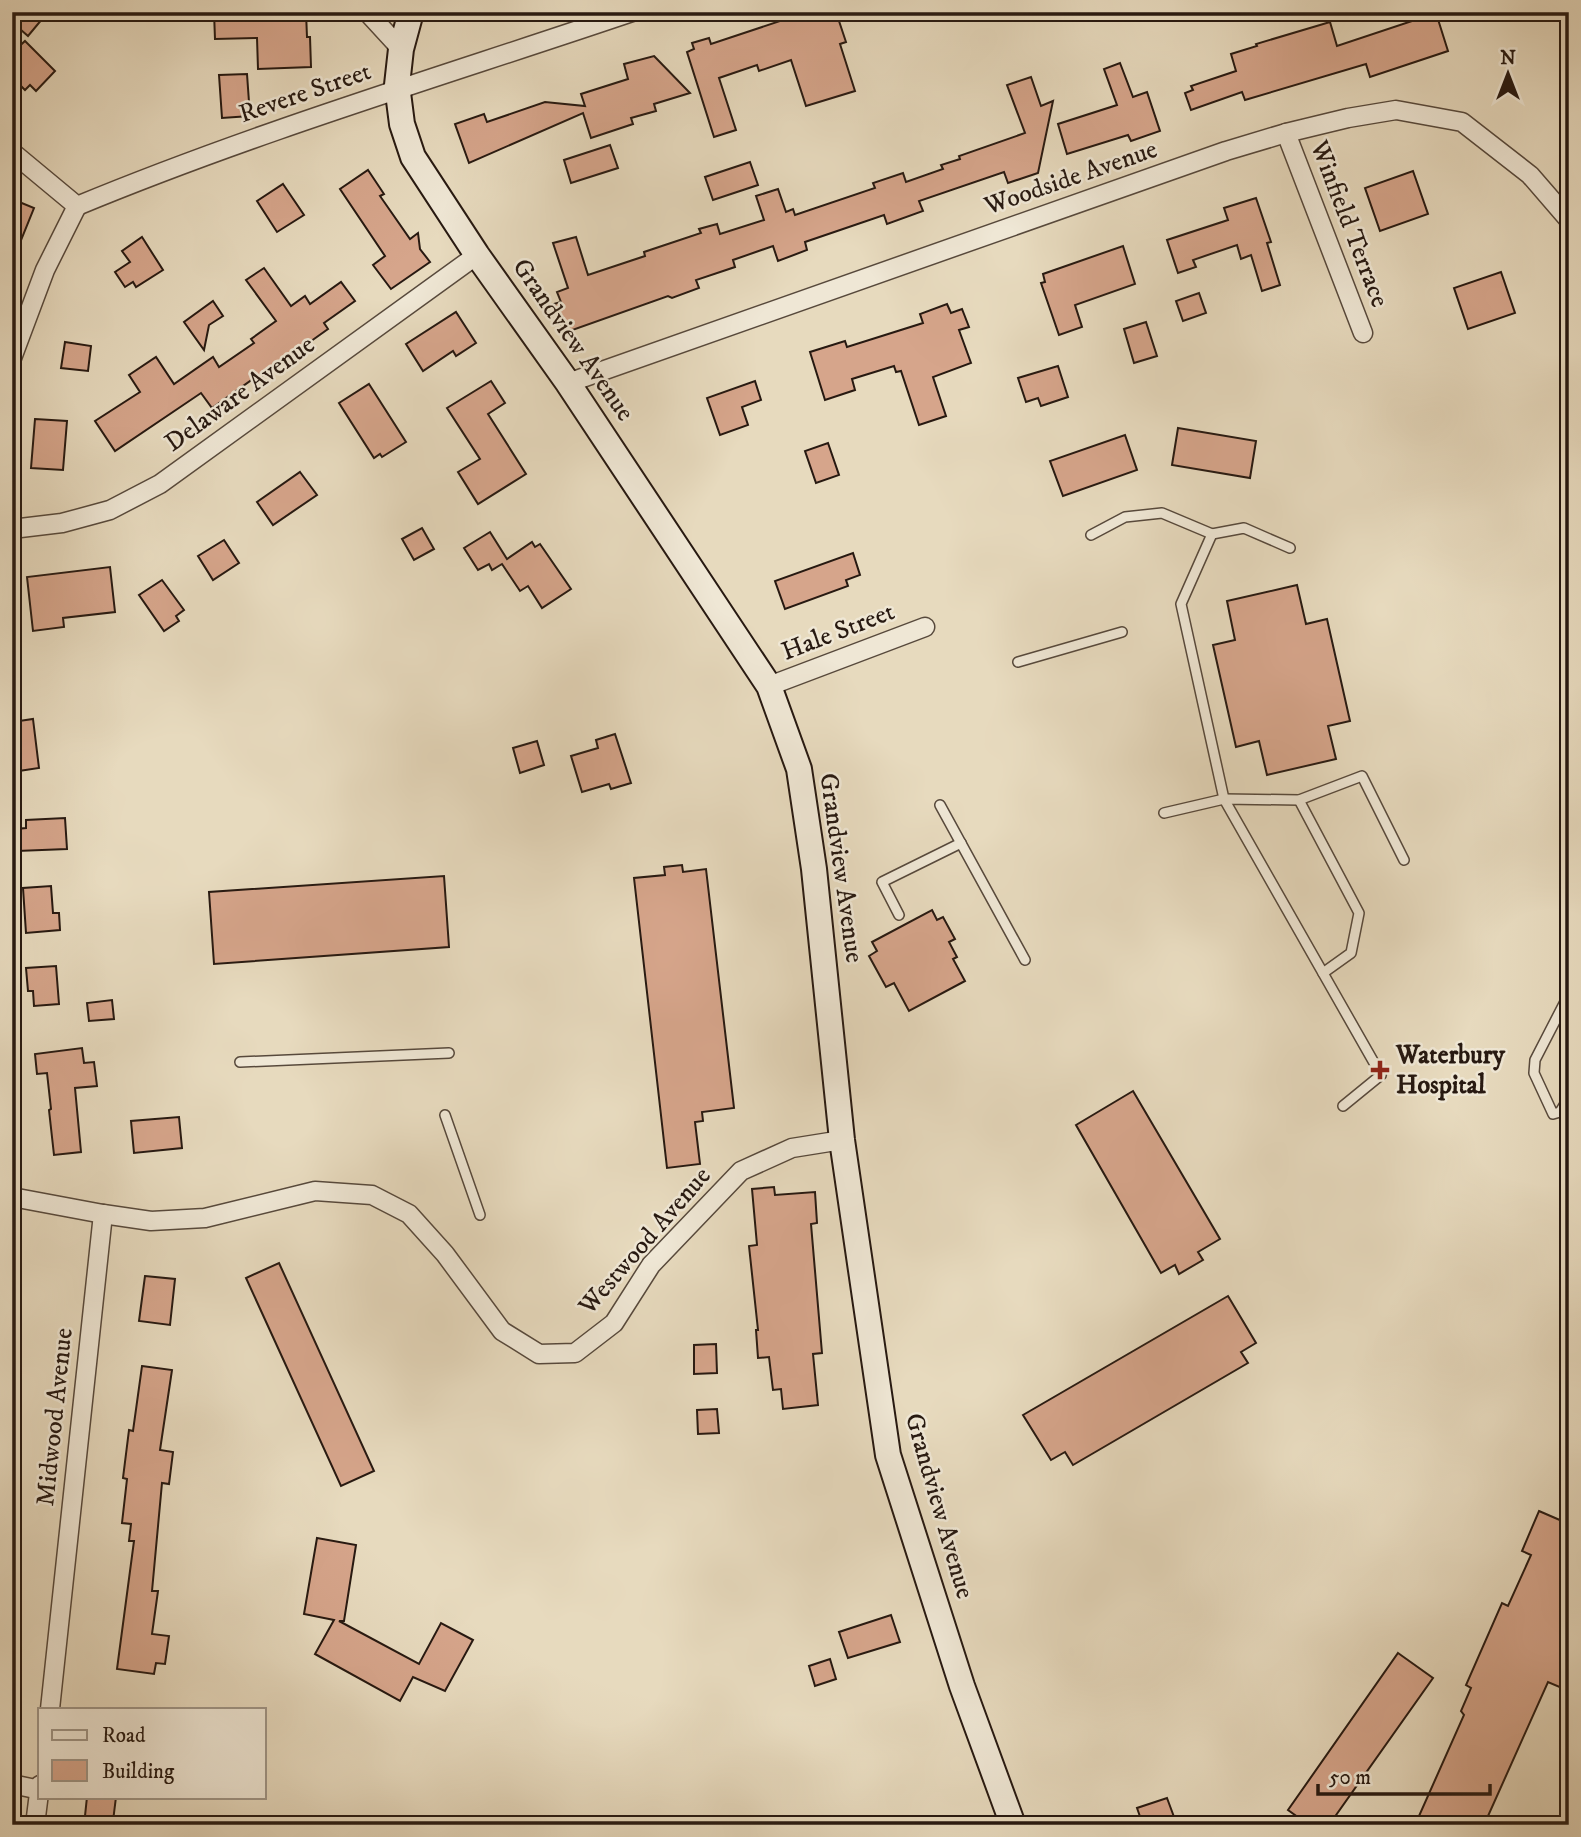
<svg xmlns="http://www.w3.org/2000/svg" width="1581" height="1837" font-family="'IM FELL DW Pica',serif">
  <rect width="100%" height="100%" fill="#e7dabe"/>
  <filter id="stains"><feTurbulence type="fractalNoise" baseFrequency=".00286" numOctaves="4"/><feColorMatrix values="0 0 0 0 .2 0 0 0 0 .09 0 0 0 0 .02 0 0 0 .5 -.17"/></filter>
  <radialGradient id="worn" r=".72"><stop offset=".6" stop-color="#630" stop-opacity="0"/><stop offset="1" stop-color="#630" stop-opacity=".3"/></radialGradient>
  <g fill="#d6a58b" stroke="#271911" stroke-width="2">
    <polygon points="22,12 48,12 28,36 13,23"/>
    <polygon points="214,12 306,12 307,37 310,37 311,67 258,69 257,38 215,39"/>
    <polygon points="807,12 836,12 846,42 840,44 855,91 806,106 791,60 759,71 757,65 719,78 736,130 714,137 687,52 694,49 692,43 709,38 711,44"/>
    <polygon points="1436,13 1448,51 1370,77 1366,64 1245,100 1242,92 1191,110 1185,93 1193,90 1191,86 1236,71 1231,54 1257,46 1256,44 1330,22 1337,46"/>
    <polygon points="25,41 55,71 36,91 30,85 25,90 12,77 12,53"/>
    <polygon points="654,56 690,93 654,104 656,111 631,118 633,124 591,138 583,113 469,163 455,124 484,114 487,122 545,102 585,106 581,94 628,79 624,64"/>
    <polygon points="1120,63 1133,97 1147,92 1160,131 1131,141 1128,135 1067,154 1058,124 1117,105 1104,69"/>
    <polygon points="247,74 250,116 222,118 219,75"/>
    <polygon points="1031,77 1041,106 1053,101 1038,173 1008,183 1004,172 919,201 923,211 887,224 884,215 805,242 807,250 778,261 773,246 733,260 735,267 696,280 699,288 672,298 668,296 564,333 554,304 561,302 557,292 568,288 553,243 576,237 588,275 645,256 644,252 701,233 699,229 717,224 720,234 764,220 756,196 778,189 786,212 793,209 795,215 875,188 873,183 903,173 906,182 943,169 941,165 960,159 959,156 1025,133 1007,85"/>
    <polygon points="610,145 618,168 571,183 564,160"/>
    <polygon points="750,162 758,185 713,200 705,177"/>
    <polygon points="368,170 384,194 380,196 410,239 418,233 420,249 430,262 391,289 373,265 385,256 340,189"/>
    <polygon points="1413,171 1428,214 1380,231 1365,188"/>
    <polygon points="283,184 304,215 277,232 257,201"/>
    <polygon points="1256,198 1271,242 1267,243 1280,285 1262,291 1251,255 1241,259 1237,245 1193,260 1196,267 1178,273 1167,240 1228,220 1224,208"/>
    <polygon points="12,199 34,208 13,260 12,260"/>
    <polygon points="142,237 163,270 136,287 133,282 125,287 115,272 130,262 122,251"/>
    <polygon points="1123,246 1135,284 1075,305 1082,327 1059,335 1041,283 1045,282 1043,274"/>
    <polygon points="264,268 291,306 305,296 310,304 341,282 355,301 324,323 328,329 269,371 259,378 257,376 212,408 201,393 115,451 95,421 140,392 129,375 156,357 174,384 213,357 219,367 254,343 251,339 276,321 246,280"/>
    <polygon points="1501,272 1515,313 1468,329 1454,288"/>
    <polygon points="1199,293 1206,313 1183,321 1176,301"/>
    <polygon points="213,301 223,316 209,325 204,350 184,322"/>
    <polygon points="947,304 951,313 962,309 969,327 959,330 971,363 933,377 946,416 919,425 901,371 896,372 894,366 852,379 855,390 825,400 810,352 845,341 847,347 923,323 920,314"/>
    <polygon points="456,312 476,343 456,356 453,351 423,371 406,344"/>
    <polygon points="1146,322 1157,356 1134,363 1124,329"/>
    <polygon points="65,342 91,346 88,371 61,368"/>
    <polygon points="1058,366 1068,397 1041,406 1038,398 1026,402 1018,378"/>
    <polygon points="491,381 505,403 488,414 526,474 478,504 458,472 480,459 447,408"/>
    <polygon points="755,381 761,400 742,407 748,425 720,435 707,398"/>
    <polygon points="369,384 406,442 382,457 380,454 374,458 339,403"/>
    <polygon points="35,419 67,421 63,470 31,468"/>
    <polygon points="1178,428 1256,441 1250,478 1172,465"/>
    <polygon points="1125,435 1137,470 1063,496 1050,461"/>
    <polygon points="828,443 839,475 816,483 805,451"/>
    <polygon points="300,472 317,495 273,525 257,502"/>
    <polygon points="422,528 434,549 414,560 402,539"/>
    <polygon points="490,532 507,559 532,542 535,547 540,544 571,589 542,608 528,586 520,591 502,564 492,570 489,564 478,570 464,548"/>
    <polygon points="224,540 239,563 213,580 198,556"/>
    <polygon points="853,553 860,575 846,580 848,586 785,609 775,581"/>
    <polygon points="110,567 115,612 63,618 64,627 33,631 27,577"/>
    <polygon points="162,580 184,610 176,616 179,621 164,631 139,595"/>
    <polygon points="1297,585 1306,624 1327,619 1350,721 1328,726 1336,759 1267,775 1259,741 1236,747 1213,645 1235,640 1227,601"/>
    <polygon points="33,719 39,768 12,772 12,722"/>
    <polygon points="615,734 631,783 611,789 609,784 582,792 571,756 598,748 596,740"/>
    <polygon points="537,741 544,765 520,773 513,748"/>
    <polygon points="65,818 67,849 17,851 16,829 26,828 26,820"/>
    <polygon points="682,865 683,872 706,869 734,1108 702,1112 703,1121 695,1122 700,1164 667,1168 634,878 665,875 664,867"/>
    <polygon points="444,876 449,947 214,964 209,892"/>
    <polygon points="51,886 53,913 59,913 60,930 26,933 23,888"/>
    <polygon points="932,910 937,920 943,917 955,939 949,942 957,957 953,959 965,981 909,1011 894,983 886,987 869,956 877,951 872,942"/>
    <polygon points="56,966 59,1004 34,1006 33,991 28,991 26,968"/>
    <polygon points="112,1000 114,1019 89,1021 87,1003"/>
    <polygon points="82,1048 84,1063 94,1062 97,1086 75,1088 81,1152 54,1155 49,1110 51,1109 47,1073 37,1074 35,1054"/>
    <polygon points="1133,1091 1220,1239 1198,1252 1203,1260 1179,1274 1175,1265 1161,1273 1076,1125"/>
    <polygon points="179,1117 182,1148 134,1153 131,1121"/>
    <polygon points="774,1187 775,1195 815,1192 817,1223 811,1224 822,1353 813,1354 818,1405 783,1409 781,1389 773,1390 769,1357 758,1358 756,1330 758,1330 749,1246 757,1245 752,1189"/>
    <polygon points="279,1263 374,1471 341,1486 246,1278"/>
    <polygon points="145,1276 175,1279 170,1325 139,1321"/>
    <polygon points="1228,1296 1256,1343 1241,1352 1248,1363 1073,1465 1065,1452 1051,1460 1023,1415"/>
    <polygon points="716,1344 717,1373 694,1374 694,1345"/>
    <polygon points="142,1366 172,1370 160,1450 173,1452 169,1484 162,1483 152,1591 158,1591 152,1634 169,1636 165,1664 156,1663 154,1674 117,1669 134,1541 129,1541 131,1524 122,1523 127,1479 123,1478 129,1430 133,1431"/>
    <polygon points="717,1409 719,1433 698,1434 697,1410"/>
    <polygon points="1539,1511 1569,1524 1569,1691 1548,1682 1484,1825 1415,1825 1464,1715 1461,1711 1471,1688 1466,1685 1502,1603 1508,1606 1531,1555 1522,1551"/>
    <polygon points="317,1538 356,1545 344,1621 339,1621 419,1664 441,1623 473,1640 445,1691 413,1677 400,1701 315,1654 334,1620 304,1614"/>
    <polygon points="891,1615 900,1642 848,1658 839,1632"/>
    <polygon points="1398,1653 1433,1678 1329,1825 1309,1825 1288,1810"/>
    <polygon points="830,1659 836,1679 815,1686 809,1666"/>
    <polygon points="87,1797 116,1797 113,1821 85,1816"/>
    <polygon points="1167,1798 1177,1825 1143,1825 1137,1808"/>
  </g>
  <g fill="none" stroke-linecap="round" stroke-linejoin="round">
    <g stroke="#57493c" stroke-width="12">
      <g id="lane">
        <polyline points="1212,534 1244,528 1290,548"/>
        <polyline points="1091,535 1125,517 1162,513 1212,534 1181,604 1224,799 1381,1075 1343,1106"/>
        <polyline points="1018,662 1122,632"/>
        <polyline points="1299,800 1359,913 1351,953 1323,973"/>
        <polyline points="940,805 1025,960"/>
        <polyline points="1164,813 1224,799 1299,800 1362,776 1404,860"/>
        <polyline points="899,915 882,882 961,843"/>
        <polyline points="1569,994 1535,1060 1534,1073 1553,1114 1560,1112 1569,1097"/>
        <polyline points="240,1062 449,1053"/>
        <polyline points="445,1115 480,1215"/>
      </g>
    </g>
    <g stroke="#57493c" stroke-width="21">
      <g id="street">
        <polyline points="367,12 401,49"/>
        <polyline points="1286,133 1363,333"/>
        <path d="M 12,152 L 77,206 C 258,131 446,75 632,12"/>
        <polyline points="12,358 45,270 77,206"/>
        <polyline points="568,383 1226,151 1286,133 1348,118 1396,110 1462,122 1530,175 1569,220"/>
        <polyline points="12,529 62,523 110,510 160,484 477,255"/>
        <polyline points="769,686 925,627"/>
        <polyline points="12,1197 103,1214 151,1221 205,1218 315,1191 372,1195 409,1214 445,1254 502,1331 539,1354 575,1353 614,1323 651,1265 741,1171 792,1148 842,1140"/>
        <polyline points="50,1709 103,1214"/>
        <polyline points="12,1784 40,1790"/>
        <polyline points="35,1825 40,1785"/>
      </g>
    </g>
    <g stroke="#271911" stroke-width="28">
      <polyline id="secondary" points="411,12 401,49 397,85 402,124 413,157 477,255 568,383 769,686 799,769 814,869 842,1140 888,1455 962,1686 1013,1825"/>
    </g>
    <use href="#lane" stroke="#efe7d5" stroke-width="9"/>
    <use href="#street" stroke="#efe7d5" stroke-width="18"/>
    <use href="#secondary" stroke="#efe7d5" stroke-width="24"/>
  </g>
  <path fill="#8f2418" stroke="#efe7d5" stroke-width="2.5" d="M1376.5 1059.5h7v7h7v7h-7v7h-7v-7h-7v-7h7z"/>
  <g text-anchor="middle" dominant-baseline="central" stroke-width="5" stroke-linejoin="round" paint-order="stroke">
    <g font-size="26" fill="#271911" stroke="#efe7d5">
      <text transform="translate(305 93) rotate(-19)">Revere Street</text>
      <text transform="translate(1071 178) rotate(-19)">Woodside Avenue</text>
      <text transform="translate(1349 224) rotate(69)">Winfield Terrace</text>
      <text transform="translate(573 340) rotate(55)">Grandview Avenue</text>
      <text transform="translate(240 394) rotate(-36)">Delaware Avenue</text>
      <text transform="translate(838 632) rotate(-21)">Hale Street</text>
      <text transform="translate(841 868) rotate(82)">Grandview Avenue</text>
      <text transform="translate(645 1241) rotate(-49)">Westwood Avenue</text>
      <text transform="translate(55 1417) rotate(-84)">Midwood Avenue</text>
      <text transform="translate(939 1506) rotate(74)">Grandview Avenue</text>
    </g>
    <g font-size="26" font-weight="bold" fill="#271911" stroke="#efe7d5" text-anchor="start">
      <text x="1396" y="1055">Waterbury<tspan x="1396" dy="30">Hospital</tspan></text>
    </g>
  </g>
  <rect width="1581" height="1837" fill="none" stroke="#e7dabe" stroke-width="42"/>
  <rect x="14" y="14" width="1553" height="1809" fill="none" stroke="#271911" stroke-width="3.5"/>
  <rect x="21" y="21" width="1539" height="1795" fill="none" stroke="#271911" stroke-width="2"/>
  <rect x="38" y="1708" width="228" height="91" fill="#efe7d5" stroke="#9f9587" stroke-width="2"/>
  <rect x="52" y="1730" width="35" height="10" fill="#efe7d5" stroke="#9f9587" stroke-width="2"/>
  <text x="102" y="1742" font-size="21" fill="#271911">Road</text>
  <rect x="52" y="1760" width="35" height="21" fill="#d6a58b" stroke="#9f9587" stroke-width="2"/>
  <text x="102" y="1778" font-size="21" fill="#271911">Building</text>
  <g transform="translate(1508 74)" stroke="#efe7d5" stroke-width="5" paint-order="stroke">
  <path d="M0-5L12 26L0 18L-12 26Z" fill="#271911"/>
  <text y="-10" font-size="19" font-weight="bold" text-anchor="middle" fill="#271911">N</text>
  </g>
  <path d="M1318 1784v10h172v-10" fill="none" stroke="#271911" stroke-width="3.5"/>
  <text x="1329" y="1784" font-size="21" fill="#271911" stroke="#efe7d5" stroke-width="5" paint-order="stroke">50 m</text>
  <rect width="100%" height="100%" filter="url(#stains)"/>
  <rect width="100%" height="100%" fill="url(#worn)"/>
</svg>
